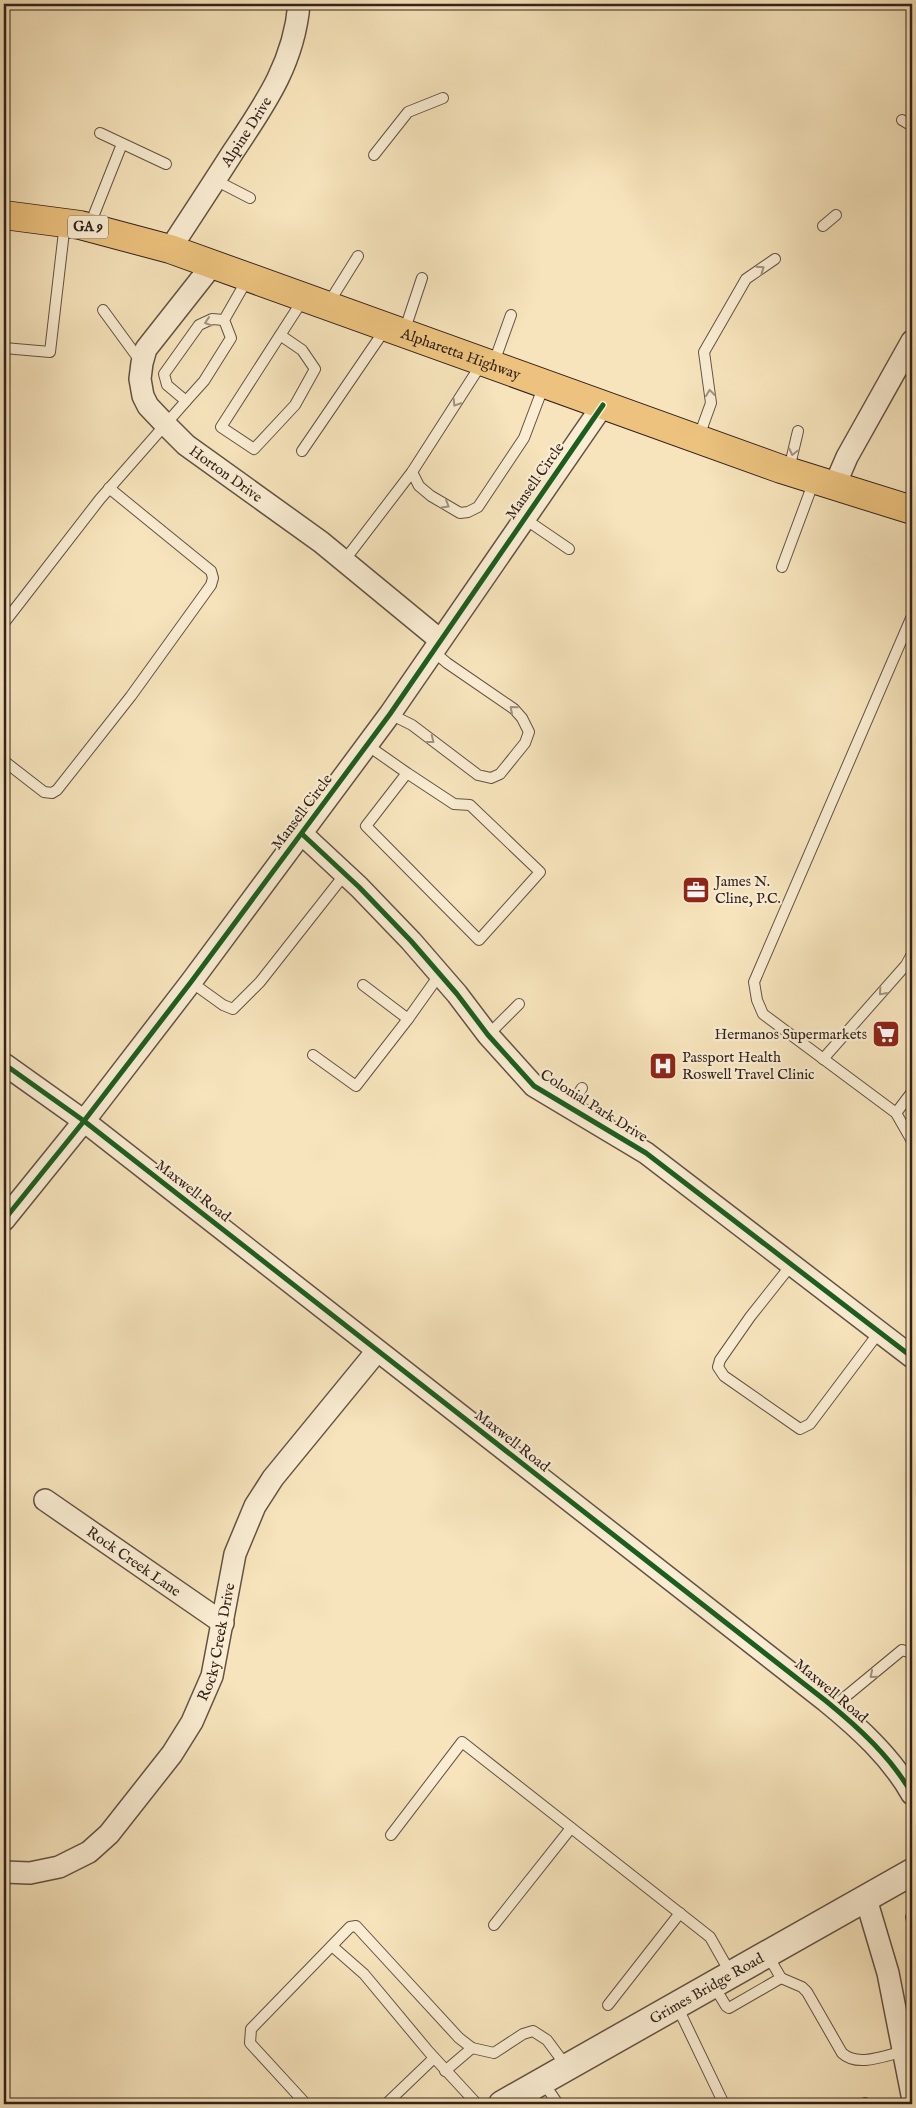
<svg xmlns="http://www.w3.org/2000/svg" width="916" height="2108" font-family="'IM FELL English',serif">
  <rect width="100%" height="100%" fill="#f7e4bc"/>
  <filter id="stains"><feTurbulence type="fractalNoise" baseFrequency=".004" numOctaves="4"/><feColorMatrix values="0 0 0 0 .2 0 0 0 0 .09 0 0 0 0 .02 0 0 0 .5 -.17"/></filter>
  <radialGradient id="worn" r=".72"><stop offset=".6" stop-color="#630" stop-opacity="0"/><stop offset="1" stop-color="#630" stop-opacity=".3"/></radialGradient>
  <g fill="none" stroke-linecap="round" stroke-linejoin="round">
    <g stroke="#635244" stroke-width="12">
      <g id="service">
        <polyline points="902,120 912,126"/>
        <polyline points="100,133 166,164"/>
        <polyline points="374,155 408,112 443,98"/>
        <polyline points="215,180 250,198"/>
        <polyline points="823,226 836,215"/>
        <polyline points="89,227 122,144"/>
        <polyline points="328,304 358,256"/>
        <polyline points="103,310 141,362"/>
        <polyline points="224,320 231,338 204,381 186,401 167,385 164,374 199,325 212,319 224,320 248,278"/>
        <polyline points="404,332 422,278"/>
        <polyline points="280,335 302,350 315,369 295,405 254,449 221,427 304,298"/>
        <polyline points="4,348 50,352 65,223"/>
        <polyline points="493,365 511,315"/>
        <polyline points="698,439 711,403 704,352 746,279 775,259"/>
        <polyline points="302,451 386,328"/>
        <polyline points="789,469 798,431"/>
        <polyline points="412,472 419,486 431,496 460,513 468,512 478,507 524,438 544,385"/>
        <polyline points="525,519 569,549"/>
        <polyline points="344,561 412,472 482,363"/>
        <polyline points="782,567 814,481"/>
        <polyline points="912,616 754,982 757,1000 763,1014 896,1113 912,1141"/>
        <polyline points="4,623 100,499 186,401"/>
        <polyline points="390,714 412,725 478,775 491,778 500,774 525,743 529,732 522,718 514,709 447,663 433,651"/>
        <polyline points="367,745 407,773 366,826 479,940 540,872 470,805 454,804 407,773"/>
        <polyline points="4,761 44,792 52,793 57,790 131,696 211,585 213,578 211,571 109,488"/>
        <polyline points="191,982 223,1005 233,1009 260,982 345,874"/>
        <polyline points="363,985 408,1019 440,974"/>
        <polyline points="488,1035 519,1004"/>
        <polyline points="313,1055 356,1086 408,1019"/>
        <polyline points="823,1059 906,965 912,954"/>
        <polyline points="570,1107 582,1088"/>
        <polyline points="896,1113 912,1092"/>
        <polyline points="792,1264 750,1317 720,1360 718,1367 724,1376 800,1429 810,1424 880,1331"/>
        <polyline points="833,1707 902,1650 912,1653"/>
        <polyline points="391,1835 462,1742 710,1937 731,1974"/>
        <polyline points="912,1916 911,1917 912,1921"/>
        <polyline points="494,1925 571,1828"/>
        <polyline points="332,1946 364,1974 429,2052 477,2104"/>
        <path d="M 781,1978 L 802,1987 L 807,1992 L 842,2053 C 858,2068 886,2055 905,2051"/>
        <polyline points="714,1986 726,2006 729,2008 781,1978 767,1954"/>
        <polyline points="608,2005 680,1913"/>
        <polyline points="677,2006 724,2104"/>
        <polyline points="445,2071 472,2048"/>
        <polyline points="543,2082 558,2104"/>
        <polyline points="865,2103 865,2104"/>
        <polyline points="306,2104 250,2043 251,2029 350,1927 356,1926 459,2038 472,2048 494,2053 523,2034 533,2031 547,2040 567,2067"/>
        <polyline points="386,2104 434,2058"/>
      </g>
    </g>
    <g stroke="#635244" stroke-width="24">
      <g id="minor">
        <path id="s1" d="M 170,249 C 191,217 212,185 233,152 C 265,104 294,63 299,4"/>
        <path id="s2" d="M 213,264 L 146,349 L 142,363 L 140,379 L 143,396 L 148,406 L 166,425 L 186,445 L 321,542 L 440,640"/>
        <polyline points="834,487 847,457 912,341"/>
        <polyline points="302,834 359,887 411,941 457,994 488,1035 534,1086 646,1153 912,1357"/>
        <path d="M 4,1064 L 84,1121 L 826,1701 C 859,1728 891,1757 912,1794"/>
        <polyline points="4,1220 84,1121 191,982 390,714 603,405"/>
        <path id="s3" d="M 45,1500 L 223,1623"/>
        <path id="s4" d="M 4,1872 L 30,1873 L 59,1867 L 89,1852 L 109,1834 L 172,1754 L 192,1722 L 212,1676 L 235,1554 L 255,1506 L 273,1478 L 377,1351"/>
        <polyline points="866,1899 888,1973 912,2095"/>
      </g>
    </g>
    <g stroke="#635244" stroke-width="29">
      <g id="tertiary">
        <path id="s5" d="M 502,2104 L 912,1872"/>
      </g>
    </g>
    <g stroke="#32221c" stroke-width="30">
      <g id="trunk">
        <path id="s6" d="M 4,215 L 80,225 L 170,249 L 781,469 L 912,510"/>
      </g>
    </g>
    <use href="#service" stroke="#faedd3" stroke-width="10"/>
    <use href="#minor" stroke="#faedd3" stroke-width="21"/>
    <use href="#tertiary" stroke="#faedd3" stroke-width="26"/>
    <use href="#trunk" stroke="#ecc27e" stroke-width="28"/>
    <g stroke="#faedd3" stroke-width="8">
      <g id="cycleway">
        <polyline points="302,834 359,887 411,941 457,994 488,1035 534,1086 646,1153 912,1357"/>
        <path d="M 4,1064 L 84,1121 L 826,1701 C 859,1728 891,1757 912,1794"/>
        <polyline points="4,1220 84,1121 191,982 390,714 603,405"/>
      </g>
    </g>
    <use href="#cycleway" stroke="#1b5e20" stroke-width="5"/>
  </g>
  <defs><path id="oneway-chevron" d="M-2-3.5L2.5 0L-2 3.5" fill="none" stroke-width="1.6" stroke-linecap="round" stroke-linejoin="round" transform="scale(1.25)"/></defs>
  <g stroke="#a09281">
    <use href="#oneway-chevron" transform="translate(761 269) rotate(-35)"/>
    <use href="#oneway-chevron" transform="translate(208 322) rotate(162)"/>
    <use href="#oneway-chevron" transform="translate(710 393) rotate(-97)"/>
    <use href="#oneway-chevron" transform="translate(456 403) rotate(123)"/>
    <use href="#oneway-chevron" transform="translate(793 452) rotate(103)"/>
    <use href="#oneway-chevron" transform="translate(446 505) rotate(30)"/>
    <use href="#oneway-chevron" transform="translate(513 709) rotate(-139)"/>
    <use href="#oneway-chevron" transform="translate(431 740) rotate(38)"/>
    <use href="#oneway-chevron" transform="translate(882 992) rotate(131)"/>
    <use href="#oneway-chevron" transform="translate(873 1675) rotate(140)"/>
  </g>
  <defs>
    <g id="office-square" transform="scale(1.4375)"><rect x="-9" y="-9" width="18" height="18" rx="4" fill="#8f2418" stroke="#faedd3"/><path d="M-6-3h4V-5.5h4V-3h4V5H-6ZM-1-4.5V-3h2v-1.5ZM-6 0V1H6V0Z" fill="#fff"/></g>
    <g id="supermarket-square" transform="scale(1.4375)"><rect x="-9" y="-9" width="18" height="18" rx="4" fill="#8f2418" stroke="#faedd3"/><path d="M-6-5.5h2.5l.6 2H6L4.5 2H-2.5L-4.4-4H-6ZM-1.5 3.2a1.3 1.3 0 1 0 .1 0ZM3 3.2a1.3 1.3 0 1 0 .1 0Z" fill="#fff"/></g>
    <g id="hospital-square" transform="scale(1.4375)"><rect x="-9" y="-9" width="18" height="18" rx="4" fill="#8f2418" stroke="#faedd3"/><path d="M-5-5h3v3.5h4V-5h3V5h-3V1.5h-4V5h-3Z" fill="#fff"/></g>
  </defs>
  <g fill-rule="evenodd">
    <use href="#office-square" x="696" y="890"/>
    <use href="#supermarket-square" x="886" y="1034"/>
    <use href="#hospital-square" x="663" y="1066"/>
  </g>
  <g text-anchor="middle" dominant-baseline="central" stroke-width="4.5" stroke-linejoin="round" paint-order="stroke">
    <rect fill="#faedd3" stroke="#6e5f53" stroke-width="1" x="68" y="215.5" width="40" height="23" rx="4"/>
    <g font-size="14" font-weight="bold" fill="#32221c">
      <text x="88" y="227">GA 9</text>
    </g>
    <g font-size="15" fill="#32221c" stroke="#faedd3">
      <text stroke="none"><textPath href="#s1" startOffset="140">Alpine Drive</textPath></text>
      <text stroke="none"><textPath href="#s6" startOffset="479">Alpharetta Highway</textPath></text>
      <text stroke="none"><textPath href="#s2" startOffset="271">Horton Drive</textPath></text>
      <text transform="translate(535 481) rotate(-55)">Mansell Circle</text>
      <text transform="translate(302 812) rotate(-53)">Mansell Circle</text>
      <text transform="translate(594 1106) rotate(32)">Colonial Park Drive</text>
      <text transform="translate(193 1191) rotate(38)">Maxwell Road</text>
      <text transform="translate(512 1441) rotate(38)">Maxwell Road</text>
      <text stroke="none"><textPath href="#s3" startOffset="108">Rock Creek Lane</textPath></text>
      <text stroke="none"><textPath href="#s4" startOffset="340">Rocky Creek Drive</textPath></text>
      <text transform="translate(831 1691) rotate(40)">Maxwell Road</text>
      <text stroke="none"><textPath href="#s5" startOffset="235">Grimes Bridge Road</textPath></text>
    </g>
    <g font-size="15" fill="#32221c" stroke="#faedd3" text-anchor="start">
      <text x="715" y="881">James N.<tspan x="715" dy="17">Cline, P.C.</tspan></text>
      <text x="867" y="1034" text-anchor="end">Hermanos Supermarkets</text>
      <text x="682" y="1057">Passport Health<tspan x="682" dy="17">Roswell Travel Clinic</tspan></text>
    </g>
  </g>
  <rect width="916" height="2108" fill="none" stroke="#f7e4bc" stroke-width="20"/>
  <rect x="5" y="5" width="906" height="2098" fill="none" stroke="#32221c" stroke-width="2.5"/>
  <rect x="10" y="10" width="896" height="2088" fill="none" stroke="#32221c"/>
  <rect width="100%" height="100%" filter="url(#stains)"/>
  <rect width="100%" height="100%" fill="url(#worn)"/>
</svg>
